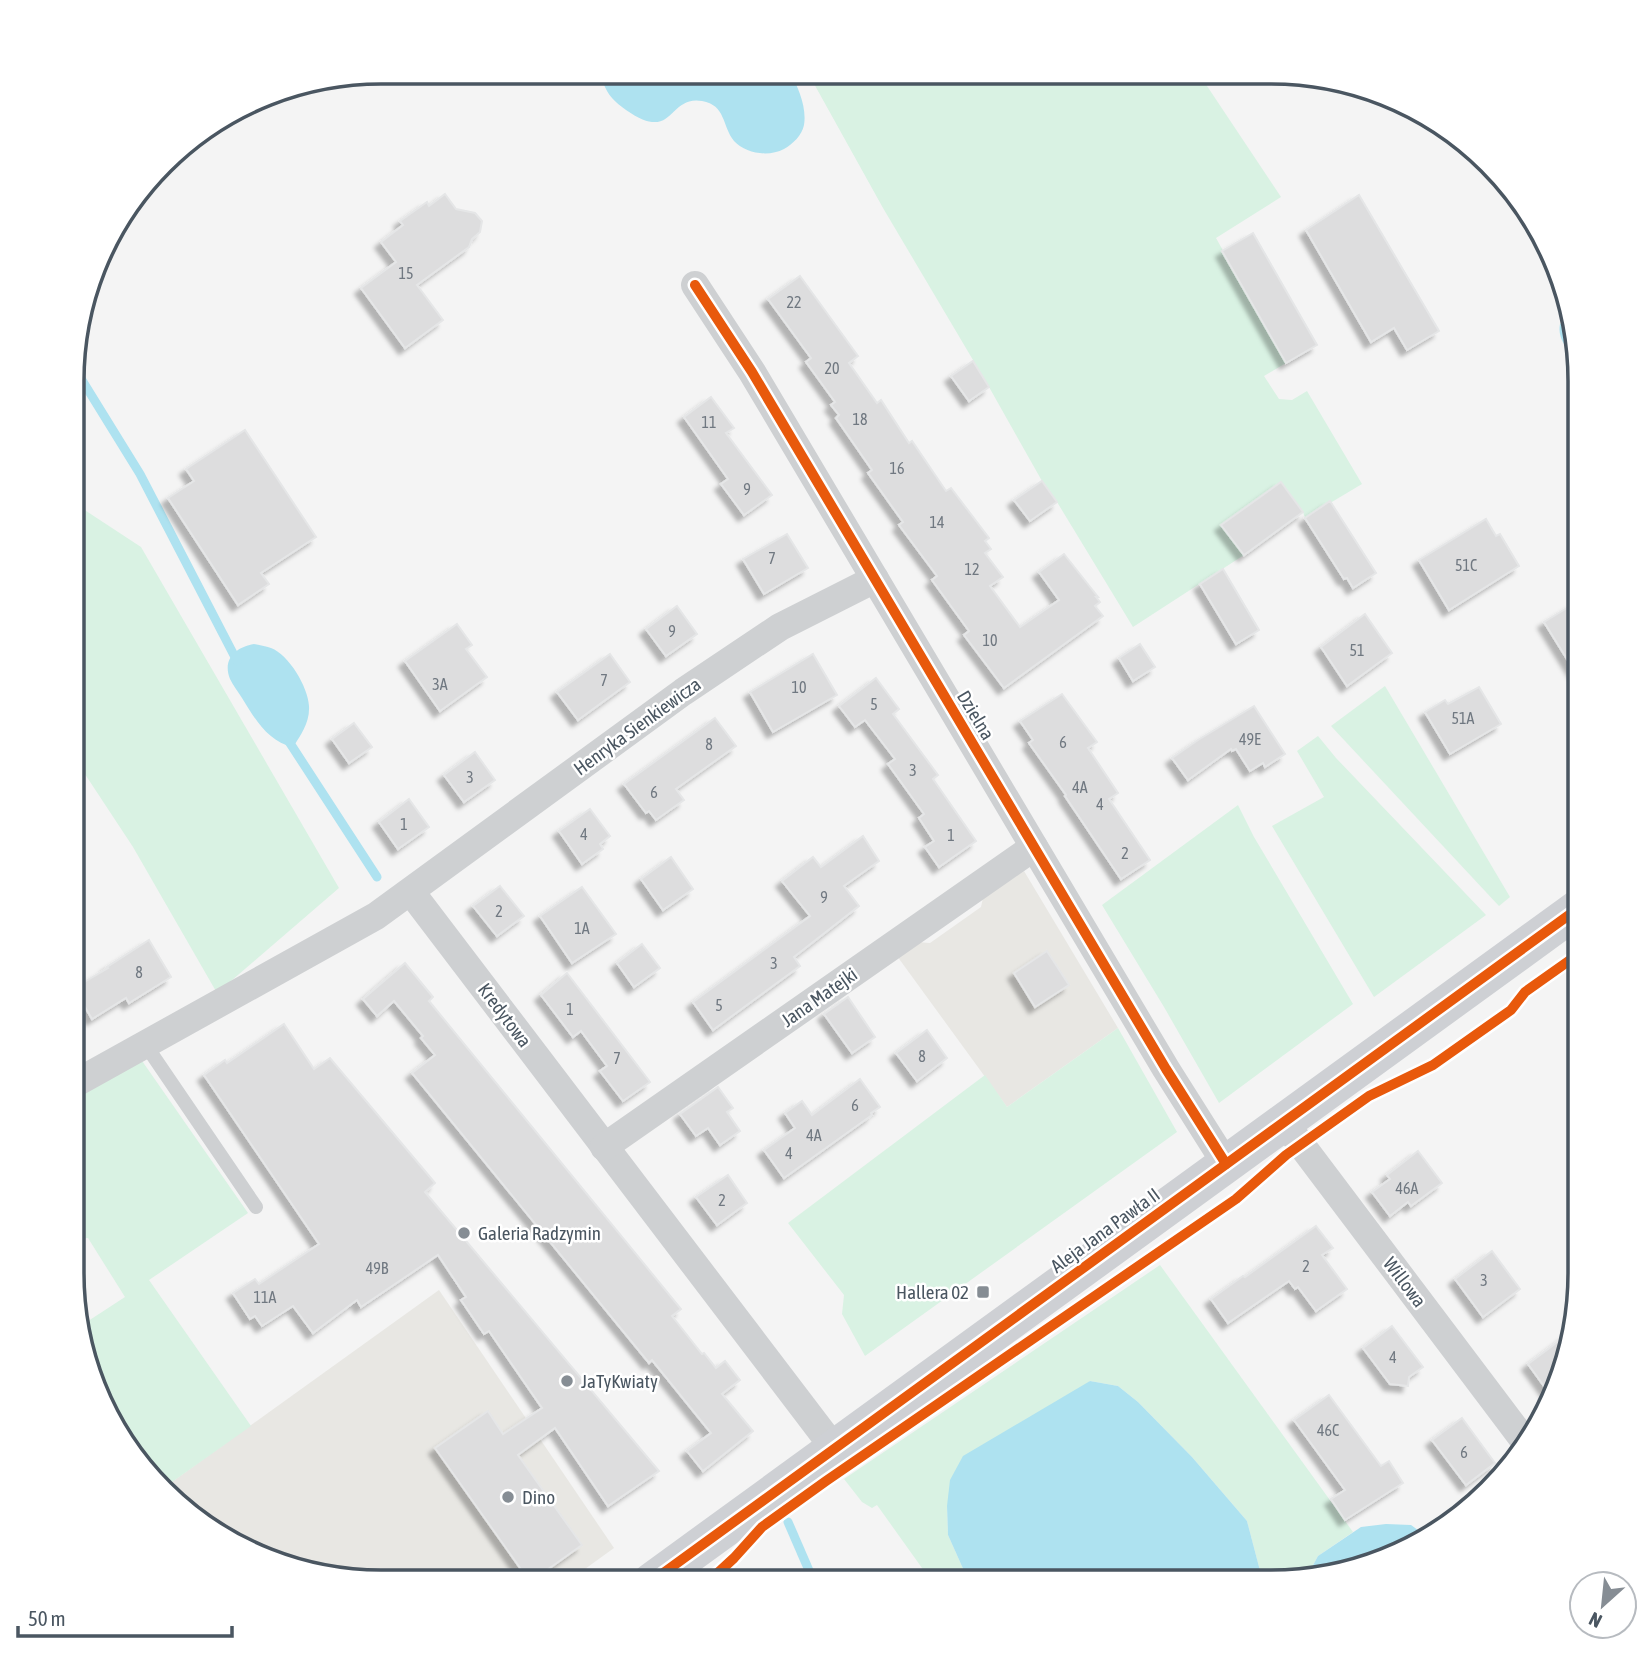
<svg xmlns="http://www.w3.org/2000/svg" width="1652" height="1654" font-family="'Asap Condensed',sans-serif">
  <defs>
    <filter id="shadow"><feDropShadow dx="-6" dy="6" stdDeviation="2" flood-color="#0004"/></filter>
  </defs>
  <rect width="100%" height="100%" fill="#f4f4f4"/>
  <g fill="#e8e7e3">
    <polygon points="1024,871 1118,1028 1007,1107 897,956 917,942 930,943 981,907 983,898"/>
    <polygon points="439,1290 614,1548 567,1582 361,1582 227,1541 165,1487"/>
  </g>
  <g fill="#d9f2e3">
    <polygon points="808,73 1199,74 1281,197 1216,238 1286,363 1264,376 1279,399 1292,400 1307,391 1362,484 1305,518 1303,512 1221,525 1244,555 1133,627 1057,502 1042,481 989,387 883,208"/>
    <polygon points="77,505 141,547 339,888 217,993 133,847 75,759"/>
    <polygon points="1385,686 1510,897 1499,906 1331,726"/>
    <polygon points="1318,736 1336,758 1486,915 1374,997 1272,826 1324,797 1297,751"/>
    <polygon points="1238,805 1254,837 1353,1004 1219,1103 1164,1007 1102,905"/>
    <polygon points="1118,1028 1177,1132 865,1356 842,1314 844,1295 788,1223 985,1075 1007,1107"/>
    <polygon points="140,1058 248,1213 149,1280 251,1426 165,1487 135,1461 88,1373 79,1327 125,1297 88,1238 73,1239 73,1096"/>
    <polygon points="1160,1265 1353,1532 1318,1556 1311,1569 1308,1578 1291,1582 1263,1582 1247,1521 1192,1457 1138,1402 1118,1386 1090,1381 947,1506 948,1535 969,1582 932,1582 877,1505 872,1508 862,1502 844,1479"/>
  </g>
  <g fill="#aee2f0">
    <path d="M 608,72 L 791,73 C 798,88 807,107 804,125 C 802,135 793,144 784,149 C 769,157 746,154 734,141 C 722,126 726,105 702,101 C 667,95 675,144 626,110 C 615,102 608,96 603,82 Z"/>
    <path d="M 1571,317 L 1580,361 C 1568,352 1557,339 1560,324 Z"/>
    <path d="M 254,644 C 259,645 266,646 271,648 C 289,655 308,687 309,706 C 310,722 301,735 293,747 C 268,742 255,719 242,698 C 238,692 233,685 230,679 C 222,659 236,647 254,644 Z"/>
    <polygon points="1090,1381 1118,1386 1138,1402 1192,1457 1247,1521 1263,1582 969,1582 948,1535 947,1506 950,1480 963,1456"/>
    <polygon points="1386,1524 1411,1525 1426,1536 1371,1566 1308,1578 1311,1569 1318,1556 1361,1527"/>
  </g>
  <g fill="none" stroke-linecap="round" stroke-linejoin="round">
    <g stroke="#aee2f0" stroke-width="9">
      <polyline points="77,372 140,474 237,661"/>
      <polyline points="286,737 377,877"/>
      <polyline points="788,1522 814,1582"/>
    </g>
  </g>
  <g fill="#ddddde" stroke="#e5e6e7" stroke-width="2" filter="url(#shadow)">
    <polygon points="445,194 456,209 475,213 482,221 480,232 472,239 469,247 417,285 443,320 405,348 361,288 396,262 381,242 403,225 400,221 427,202 429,206"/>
    <polygon points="1359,195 1439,331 1407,350 1394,328 1371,342 1306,230"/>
    <polygon points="1253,233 1317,345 1286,363 1222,251"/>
    <polygon points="800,276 858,356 849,363 877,403 881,400 909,443 912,441 946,491 951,488 989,538 985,541 991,549 985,553 1003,577 990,586 1020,627 1059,600 1039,572 1064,554 1098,597 1096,597 1100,602 1095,606 1103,616 1004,688 964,635 969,631 932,580 937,576 899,525 903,522 868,473 872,470 836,418 839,415 831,405 835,402 806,362 811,358 768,299"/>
    <polygon points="973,361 989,387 969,401 951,376"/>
    <polygon points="711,397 734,428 726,433 772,495 744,515 721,484 728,479 684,417"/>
    <polygon points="245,430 316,537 261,573 269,584 238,605 168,498 194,481 186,469"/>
    <polygon points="1042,481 1057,502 1030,521 1014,500"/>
    <polygon points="1281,482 1303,512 1244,555 1221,525"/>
    <polygon points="1330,501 1376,573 1353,588 1347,578 1344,579 1305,518"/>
    <polygon points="1486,519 1496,536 1500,534 1519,566 1449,610 1419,560"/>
    <polygon points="787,534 808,568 764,594 743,559"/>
    <polygon points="1223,569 1259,630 1236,644 1200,584"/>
    <polygon points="1580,600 1580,680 1544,622"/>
    <polygon points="677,606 697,634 666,656 646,629"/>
    <polygon points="1365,614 1392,653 1347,686 1321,647"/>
    <polygon points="457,624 472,645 466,649 487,677 440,711 405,661"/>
    <polygon points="1140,644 1155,667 1133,681 1119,658"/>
    <polygon points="610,654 630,682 578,720 557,692"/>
    <polygon points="813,654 837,695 773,732 750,692"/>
    <polygon points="876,678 899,709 893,714 938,775 933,779 976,841 939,867 925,847 934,841 919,818 924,814 888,764 895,759 865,720 855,727 839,706"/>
    <polygon points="1479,687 1501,724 1450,754 1425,712 1445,700 1448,704"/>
    <polygon points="1062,694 1097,742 1088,748 1118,793 1109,799 1150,860 1121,879 1065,796 1066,795 1029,743 1033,740 1020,721"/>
    <polygon points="1254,706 1285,754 1265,767 1263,763 1250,771 1236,749 1232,751 1231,749 1188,780 1172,758 1198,740"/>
    <polygon points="715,718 736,746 676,789 684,800 656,820 649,811 646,813 624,784"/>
    <polygon points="354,723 372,747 349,763 332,739"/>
    <polygon points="475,752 495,780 464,802 444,775"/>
    <polygon points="409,799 429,827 398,849 379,822"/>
    <polygon points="590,809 610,836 600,844 603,849 582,864 559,831"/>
    <polygon points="863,836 879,861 844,886 859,906 794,957 800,966 713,1030 693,1002 810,916 782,881 813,857 821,867"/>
    <polygon points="671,857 693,889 663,910 641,879"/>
    <polygon points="500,886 524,916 497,936 473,906"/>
    <polygon points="582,887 616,934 572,963 540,916"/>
    <polygon points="149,940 171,977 129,1003 126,998 92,1019 74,988 108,968 107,967"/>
    <polygon points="642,944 660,968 634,987 617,963"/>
    <polygon points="1047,951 1069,985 1035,1007 1014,973"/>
    <polygon points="405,963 433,997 429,1001 681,1309 672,1316 702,1354 704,1353 716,1368 725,1361 740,1380 722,1394 753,1431 703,1471 687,1451 711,1433 652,1360 649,1363 412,1073 435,1055 421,1038 423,1036 394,1001 377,1016 363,999"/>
    <polygon points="567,973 650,1082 623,1101 600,1071 607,1066 581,1031 573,1037 541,995"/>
    <polygon points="848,997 875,1037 852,1053 824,1014"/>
    <polygon points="284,1024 314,1069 330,1058 435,1183 425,1192 659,1471 608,1506 555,1428 518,1455 582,1545 530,1582 435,1448 488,1411 503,1434 542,1408 489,1331 484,1334 461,1300 466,1297 438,1255 361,1307 357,1300 313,1333 293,1306 262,1326 255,1316 250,1319 233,1293 255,1279 259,1284 319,1244 204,1075 225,1060 227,1063"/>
    <polygon points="927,1030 947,1058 917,1081 896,1053"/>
    <polygon points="860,1079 880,1107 871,1113 872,1115 784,1178 764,1150 795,1128 785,1113 802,1101 812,1115"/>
    <polygon points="718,1087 733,1108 727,1112 740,1131 720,1145 708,1128 696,1136 680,1114"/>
    <polygon points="1418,1151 1442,1183 1411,1206 1408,1202 1390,1216 1372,1192 1390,1179 1387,1175"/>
    <polygon points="728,1175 747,1203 717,1225 696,1197"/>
    <polygon points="1316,1226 1333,1248 1322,1255 1347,1289 1316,1311 1298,1287 1295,1289 1289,1281 1228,1323 1211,1299 1243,1276 1245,1277"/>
    <polygon points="1492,1251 1520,1289 1483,1317 1455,1279"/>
    <polygon points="1392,1326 1423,1367 1409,1377 1408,1386 1390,1384 1363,1348"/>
    <polygon points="1567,1335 1549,1393 1528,1364"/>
    <polygon points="1329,1395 1381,1466 1389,1461 1403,1483 1345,1520 1331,1499 1345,1490 1294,1420"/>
    <polygon points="1462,1418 1495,1463 1466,1485 1432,1440"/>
  </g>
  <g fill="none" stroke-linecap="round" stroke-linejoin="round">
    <polyline stroke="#ced0d2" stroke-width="14" points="145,1044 256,1207"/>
    <g stroke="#ced0d2" stroke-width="28">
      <polyline points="695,285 752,372 1166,1069 1226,1164"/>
      <polyline points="411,892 834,1448"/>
      <polyline points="74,1084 376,916 683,692 780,627 875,579"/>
      <polyline points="1284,1122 1526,1443"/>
      <polyline points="604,1147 1034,847"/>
    </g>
    <polyline stroke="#ced0d4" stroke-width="38" points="651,1582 1580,907"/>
    <g stroke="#fff" stroke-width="15">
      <g id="cycleway">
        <polyline points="695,285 752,372 1166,1069 1226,1164"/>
        <polyline points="651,1582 1580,907"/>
        <polyline points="708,1582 734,1558 762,1527 826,1481 1236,1199 1286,1155 1369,1096 1433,1065 1511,1010 1525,992 1580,953"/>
      </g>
    </g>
    <use href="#cycleway" stroke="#e8590c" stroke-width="10"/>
  </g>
  <g fill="#868d94" stroke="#fff" stroke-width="2.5">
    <circle cx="464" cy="1233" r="7"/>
    <rect x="976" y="1285" width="14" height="14" rx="3.5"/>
    <circle cx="567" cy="1381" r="7"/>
    <circle cx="508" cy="1497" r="7"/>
  </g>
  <g text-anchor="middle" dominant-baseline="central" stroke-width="5" stroke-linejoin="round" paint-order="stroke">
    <g font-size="16" fill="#707881">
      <text x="406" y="273">15</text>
      <text x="794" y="302">22</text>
      <text x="832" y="368">20</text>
      <text x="860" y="419">18</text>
      <text x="709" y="422">11</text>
      <text x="897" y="468">16</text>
      <text x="747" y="489">9</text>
      <text x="937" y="522">14</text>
      <text x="772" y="558">7</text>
      <text x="1466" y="565">51C</text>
      <text x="972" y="569">12</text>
      <text x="672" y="631">9</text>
      <text x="990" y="640">10</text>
      <text x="1357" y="650">51</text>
      <text x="604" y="680">7</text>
      <text x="440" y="684">3A</text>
      <text x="799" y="687">10</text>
      <text x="874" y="704">5</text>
      <text x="1463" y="718">51A</text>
      <text x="1250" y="739">49E</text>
      <text x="1063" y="742">6</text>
      <text x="709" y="744">8</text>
      <text x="913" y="770">3</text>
      <text x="470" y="777">3</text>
      <text x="1080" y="787">4A</text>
      <text x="654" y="792">6</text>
      <text x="1100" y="804">4</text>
      <text x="404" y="824">1</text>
      <text x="584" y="834">4</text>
      <text x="951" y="835">1</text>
      <text x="1125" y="853">2</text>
      <text x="824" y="897">9</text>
      <text x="499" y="911">2</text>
      <text x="582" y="928">1A</text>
      <text x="774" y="963">3</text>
      <text x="139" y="972">8</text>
      <text x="719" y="1005">5</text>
      <text x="570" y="1009">1</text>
      <text x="922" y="1056">8</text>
      <text x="617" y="1058">7</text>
      <text x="855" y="1105">6</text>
      <text x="814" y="1135">4A</text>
      <text x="789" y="1153">4</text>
      <text x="1407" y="1188">46A</text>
      <text x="722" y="1200">2</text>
      <text x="1306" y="1266">2</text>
      <text x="377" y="1268">49B</text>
      <text x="1484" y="1280">3</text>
      <text x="265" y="1297">11A</text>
      <text x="1393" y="1357">4</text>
      <text x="1328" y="1430">46C</text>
      <text x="1464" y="1452">6</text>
    </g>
    <g font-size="19" fill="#4a5661" stroke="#fff">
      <text transform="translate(976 715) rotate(59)">Dzielna</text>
      <text transform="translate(637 726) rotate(-36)">Henryka Sienkiewicza</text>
      <text transform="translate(819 997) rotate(-35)">Jana Matejki</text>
      <text transform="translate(505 1015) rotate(53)">Kredytowa</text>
      <text transform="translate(1105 1230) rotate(-36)">Aleja Jana Pawła II</text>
      <text transform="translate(1405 1282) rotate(53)">Willowa</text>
    </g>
    <g font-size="19" fill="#4a5661" stroke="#fff" text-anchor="start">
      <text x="478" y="1233">Galeria Radzymin</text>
      <text x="969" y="1292" text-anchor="end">Hallera 02</text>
      <text x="581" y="1381">JaTyKwiaty</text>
      <text x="522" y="1497">Dino</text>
    </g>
  </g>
  <path d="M0 0H1652V1654H0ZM381 84H1271A297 297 0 0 1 1568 381V1273A297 297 0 0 1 1271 1570H381A297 297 0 0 1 84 1273V381A297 297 0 0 1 381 84Z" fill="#fff" fill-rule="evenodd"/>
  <path fill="none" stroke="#4a5661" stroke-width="3.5" d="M381 84H1271A297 297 0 0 1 1568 381V1273A297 297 0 0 1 1271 1570H381A297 297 0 0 1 84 1273V381A297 297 0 0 1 381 84Z"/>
  <g transform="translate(1603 1605) rotate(207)"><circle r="33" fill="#ffffff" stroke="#b7bbc0" stroke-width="2"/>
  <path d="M0-5L12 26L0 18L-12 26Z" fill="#868d94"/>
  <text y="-10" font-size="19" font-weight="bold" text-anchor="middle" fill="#4a5661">N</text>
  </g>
  <path d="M18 1626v10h214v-10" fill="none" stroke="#4a5661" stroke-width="3.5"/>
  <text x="28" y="1626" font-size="21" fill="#4a5661" stroke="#ffffff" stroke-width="5" paint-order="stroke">50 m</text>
</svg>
